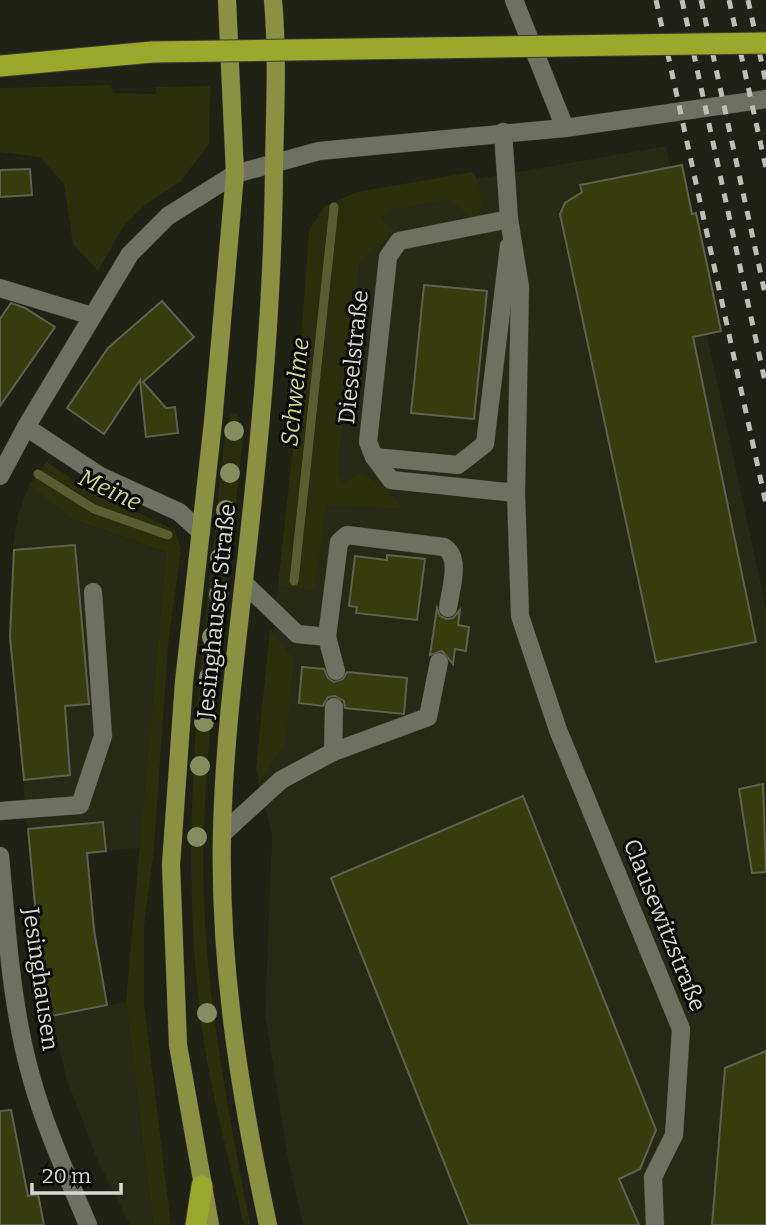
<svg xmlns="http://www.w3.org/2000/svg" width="766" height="1225" font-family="Bitter,serif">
  <rect width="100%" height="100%" fill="#1f2114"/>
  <g fill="#262915">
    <polygon points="666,146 766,608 766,1225 303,1225 288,1159 265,1014 272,835 258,781 278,585 301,588 341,203"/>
    <polygon points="29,485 72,519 166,552 140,848 30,857 9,630 12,553 18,515"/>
    <polygon points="126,1002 153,1225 130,1225 97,1159 67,1080 51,1016"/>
  </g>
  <g fill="#2a2e0b">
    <polygon points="111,85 113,93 156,94 156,87 210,86 209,144 181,181 143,206 123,227 98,271 73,244 64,184 40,157 0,152 0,88"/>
    <path d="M 473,172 C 480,182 485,206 477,217 L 472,218 L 450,199 L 388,210 L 381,219 L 397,231 L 360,261 L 337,476 L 344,484 L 360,472 L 387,489 L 403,509 L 326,505 L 314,590 L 278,585 L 294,438 L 309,230 L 325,206 L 357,192 Z"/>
    <path d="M 232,413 L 237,414 L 243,437 C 228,591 199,746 204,901 C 208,1011 230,1118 250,1225 L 244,1225 C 231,1168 216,1112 206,1055 C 178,881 195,706 215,533 C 218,510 222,428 232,413 Z"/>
    <polygon points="47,462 87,489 175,530 181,548 168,646 154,849 144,926 144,1004 171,1225 153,1225 126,1002 166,552 72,519 29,485"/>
    <polygon points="270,629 294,660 285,745 260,780 256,769"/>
  </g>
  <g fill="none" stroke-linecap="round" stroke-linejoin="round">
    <g stroke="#585e30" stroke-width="9">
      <polyline points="38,474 94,509 168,535"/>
      <polyline points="294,581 334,207"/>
    </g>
  </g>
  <g fill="#363c0c" stroke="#5e6151" stroke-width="2">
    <polygon points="682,165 692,214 696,213 721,331 693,337 756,642 656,662 560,214 565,203 582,192 580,185"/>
    <polygon points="30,169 32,195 0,197 0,170"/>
    <polygon points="424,285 487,291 474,419 411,413"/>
    <polygon points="162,301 194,337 143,382 166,408 175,407 178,433 146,437 140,380 104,434 67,408 108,348"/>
    <polygon points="11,303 25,308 55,327 0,406 0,319"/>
    <polygon points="75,545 89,704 65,706 70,775 24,780 10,637 14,550"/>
    <polygon points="387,555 425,559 417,620 356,613 357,607 349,606 355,556 387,560"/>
    <polygon points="437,608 440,616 447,619 453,618 460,610 458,625 469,627 466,651 455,649 453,664 442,651 430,655"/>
    <polygon points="302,667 324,669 328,678 334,682 343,679 347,672 407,678 404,714 345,708 344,701 335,696 328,697 323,706 299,703"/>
    <polygon points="763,784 766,872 752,873 739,789"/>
    <polygon points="523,796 656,1130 640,1169 619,1179 639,1225 469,1225 331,878"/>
    <polygon points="103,822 106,851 87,853 94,930 107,1005 51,1016 38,937 28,829"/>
    <polygon points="766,1051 766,1225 712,1225 725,1068"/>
    <polygon points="11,1110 28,1196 38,1194 44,1225 0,1225 0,1111"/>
  </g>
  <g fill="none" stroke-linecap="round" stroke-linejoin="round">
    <g stroke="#3a3c33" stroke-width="19">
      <g id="lane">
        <polyline points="514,0 565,128"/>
        <polyline points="503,132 509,219 520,287 516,493 520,616 558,730 681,1029 674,1135 653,1177 655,1225"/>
        <polyline points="509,219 399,241 388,257 368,442 374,457 391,480 516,493"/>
        <polyline points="0,288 92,316"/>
        <polyline points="374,457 458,465 485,444 509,246"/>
        <polyline points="244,583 297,634 327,637 336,671"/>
        <path d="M 327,637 L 339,542 L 347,535 L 444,547 C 462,557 450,591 448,608"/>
        <polyline points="333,752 428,717 439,662"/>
        <polyline points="0,811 80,805 103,736 93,592"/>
        <polyline points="222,834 281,780 333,752 334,707"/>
      </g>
    </g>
    <g stroke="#3a3c33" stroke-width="19">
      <g id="street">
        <polyline points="26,427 100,476 179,512 201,532"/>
        <polyline points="0,476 26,427 130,254 168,216 235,174 319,151 565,128 766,99"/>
        <path d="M 0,856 C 7,931 11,1007 32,1080 C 46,1130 68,1177 88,1225"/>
      </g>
    </g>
    <g stroke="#3a3c33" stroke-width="19">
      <g id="primary">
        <polyline points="210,1225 178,1045 171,865 184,682 213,422 235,174 227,0"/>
        <path d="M 268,1225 C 240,1095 219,966 222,833 C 224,742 236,652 246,562 C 261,430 273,299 274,167 C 275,111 278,56 273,0"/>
      </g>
    </g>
    <g stroke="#3a3c33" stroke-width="23">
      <g id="highway">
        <polyline points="0,66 152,52"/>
        <polyline points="196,1225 202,1186"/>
      </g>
    </g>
    <use href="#lane" stroke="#6e7061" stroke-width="18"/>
    <use href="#street" stroke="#6e7061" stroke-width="18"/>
    <use href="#primary" stroke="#889241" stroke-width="18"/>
    <use href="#highway" stroke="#9aa82b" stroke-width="21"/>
    <g stroke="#bdbfb6" stroke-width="5" stroke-dasharray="9 9" stroke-linecap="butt">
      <polyline points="656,0 766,504"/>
      <polyline points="682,0 766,386"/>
      <polyline points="701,0 766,298"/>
      <polyline points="729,0 766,168"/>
      <polyline points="748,0 766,83"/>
    </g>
    <g stroke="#3a3c33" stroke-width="23" stroke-linecap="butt">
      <polyline id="highway-bridge" points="152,52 766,43"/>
    </g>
    <use href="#highway-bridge" stroke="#9aa82b" stroke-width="21"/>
  </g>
  <g fill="#858c5d">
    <circle cx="234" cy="431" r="10"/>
    <circle cx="230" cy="473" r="10"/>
    <circle cx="226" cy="510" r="10"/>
    <circle cx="220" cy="558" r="10"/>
    <circle cx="219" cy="594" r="10"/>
    <circle cx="212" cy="637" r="10"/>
    <circle cx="209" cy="677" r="10"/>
    <circle cx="204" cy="722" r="10"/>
    <circle cx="200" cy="766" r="10"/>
    <circle cx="197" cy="837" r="10"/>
    <circle cx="207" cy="1013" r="10"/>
  </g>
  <g text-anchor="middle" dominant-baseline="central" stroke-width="6" stroke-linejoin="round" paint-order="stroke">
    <g font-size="23" fill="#d7d9d0" stroke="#090a05">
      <text transform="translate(353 357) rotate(-84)">Dieselstraße</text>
      <text transform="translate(216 611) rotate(-84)">Jesinghauser Straße</text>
      <text transform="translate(665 925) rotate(68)">Clausewitzstraße</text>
      <text transform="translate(41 979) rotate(82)">Jesinghausen</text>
    </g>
    <g font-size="24" font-style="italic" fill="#ced98e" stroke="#090a05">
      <text transform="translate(295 392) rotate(-84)">Schwelme</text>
      <text transform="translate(110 490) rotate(25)">Meine</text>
    </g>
  </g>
  <path d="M32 1183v10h89v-10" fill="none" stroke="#d7d9d0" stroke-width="3.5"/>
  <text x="42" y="1183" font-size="21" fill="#d7d9d0" stroke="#090a05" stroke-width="5" paint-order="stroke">20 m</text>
</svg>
